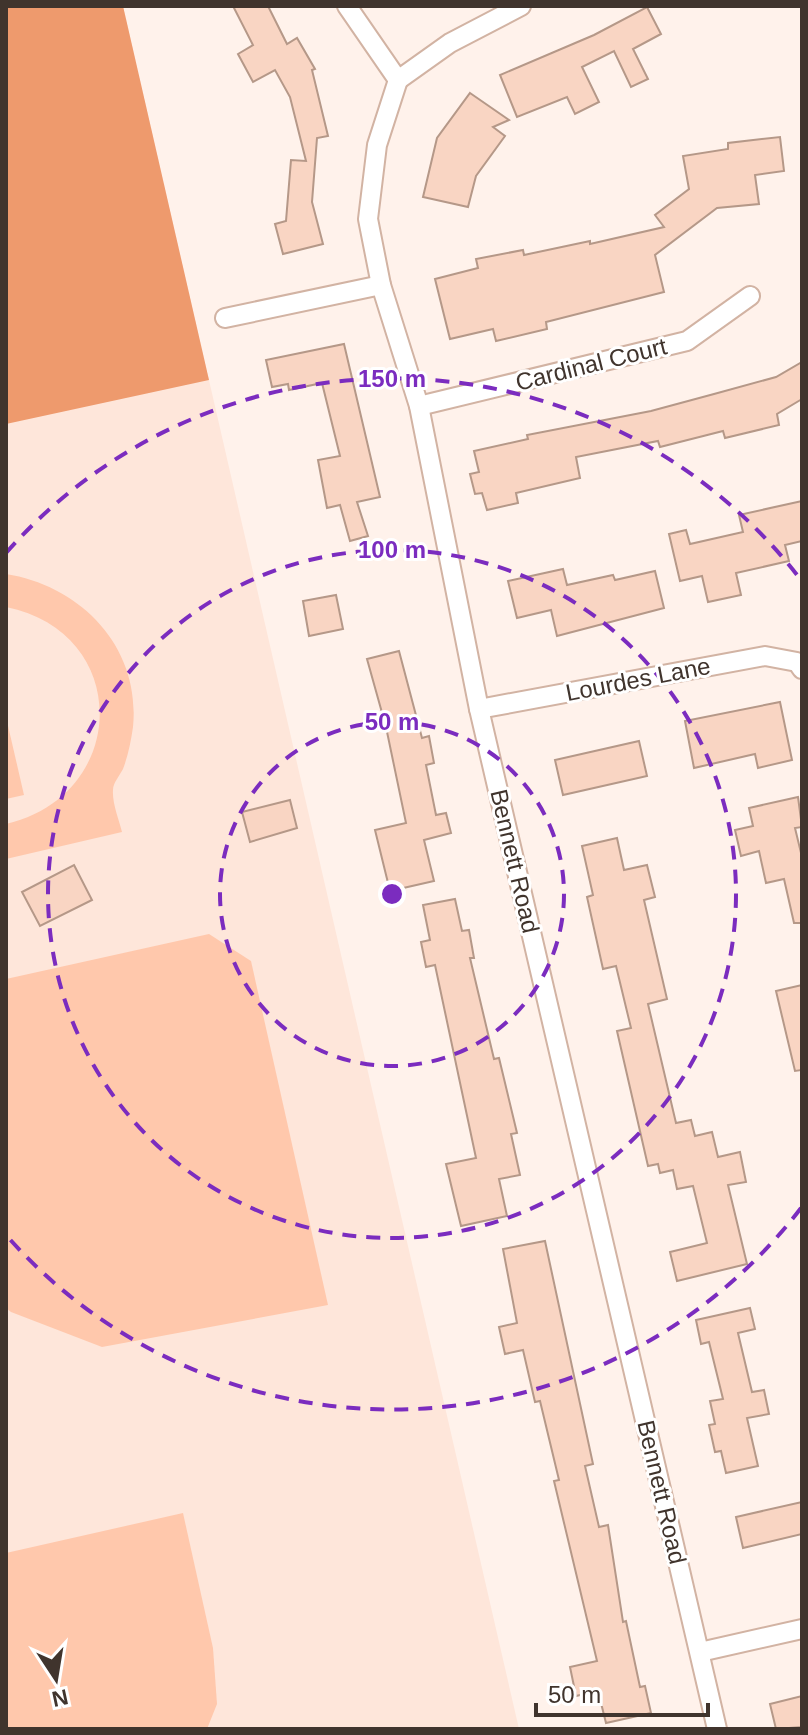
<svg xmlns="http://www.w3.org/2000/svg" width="808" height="1735" font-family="Arial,sans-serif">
  <rect width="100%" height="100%" fill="#fff2eb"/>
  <polygon fill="#fee6da" points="6,6 123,6 519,1729 6,1729"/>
  <g fill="#ffc8ac">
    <path d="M 6,574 C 81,586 141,647 133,727 C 131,741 128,756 123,769 C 120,775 113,783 113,790 C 112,803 119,820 122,832 L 6,859 L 6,824 C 130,795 132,632 6,607 Z"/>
    <polygon points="6,717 24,795 6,799"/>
    <polygon points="209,934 251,961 328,1305 102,1347 11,1312 6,1308 6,979"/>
    <polygon points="183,1513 213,1648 217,1704 207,1729 6,1729 6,1553"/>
  </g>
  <polygon fill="#ee9a6d" points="6,6 123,6 209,380 6,424"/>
  <g fill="#f9d5c3" stroke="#b59888" stroke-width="2">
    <polygon points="233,6 268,6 287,44 297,38 315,69 312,70 328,136 317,138 312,202 323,244 283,254 275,224 286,221 291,160 306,161 290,97 275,70 253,82 238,54 253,45"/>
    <polygon points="647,7 661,34 633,49 648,79 631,87 614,51 582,67 599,102 575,114 567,97 517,117 500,75 594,35"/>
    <polygon points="470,93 509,120 493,127 505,136 476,176 468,207 423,197 437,138"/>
    <polygon points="780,137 784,171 755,175 759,204 717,208 655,255 664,292 546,322 547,329 496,341 493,329 450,339 435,279 478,268 476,259 523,250 524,255 590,241 590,244 664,227 655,215 689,189 683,156 728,149 728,143"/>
    <polygon points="344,344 380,497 357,502 368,536 350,541 340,505 327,508 318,460 340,456 322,383 289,390 288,384 272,387 266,360"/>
    <polygon points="802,362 802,399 777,414 779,425 725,438 723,431 660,447 658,441 576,457 580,478 516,493 518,503 487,510 482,493 475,494 470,474 479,472 474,451 528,439 527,435 651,411 714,394 776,377"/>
    <polygon points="802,501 802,541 785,545 789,561 736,573 741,595 708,602 702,576 680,581 669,534 686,530 690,544 743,532 739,515"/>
    <polygon points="563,569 567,585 613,575 615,580 655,571 664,608 557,636 551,610 517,618 508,581"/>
    <polygon points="336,595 343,629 309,636 303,601"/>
    <polygon points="399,651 422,738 429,736 434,763 426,765 436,815 446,813 451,833 424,840 434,881 390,891 375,830 406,823 386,727 367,659"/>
    <polygon points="780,702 792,760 758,768 755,754 694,768 685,721"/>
    <polygon points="639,741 647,776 563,795 555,760"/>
    <polygon points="798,797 802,827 795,828 802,857 802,923 794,923 784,879 766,883 759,851 741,856 735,830 753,826 749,808"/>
    <polygon points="290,800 297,828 250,842 242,812"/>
    <polygon points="617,838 624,870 647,865 655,897 644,900 667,999 648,1004 676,1123 691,1120 695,1136 712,1132 718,1157 740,1152 746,1182 728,1185 747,1264 677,1281 670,1252 707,1243 693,1186 677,1189 673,1170 660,1173 658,1164 648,1166 617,1031 631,1028 616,966 603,969 587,897 593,895 582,846"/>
    <polygon points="74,865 92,900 40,926 22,892"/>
    <polygon points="455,899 462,931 469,930 474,958 470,958 494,1059 499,1058 517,1133 511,1134 520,1175 499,1179 507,1216 461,1226 446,1164 476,1158 435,965 426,967 421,942 430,940 423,905"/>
    <polygon points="802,985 802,1070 795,1071 776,991"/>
    <polygon points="545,1241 593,1464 585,1466 599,1527 608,1525 623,1622 626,1621 640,1687 645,1686 651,1713 606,1723 601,1703 595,1704 593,1692 576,1696 570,1667 597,1661 554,1481 559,1480 540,1401 535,1402 523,1350 505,1354 499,1327 517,1323 503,1249"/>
    <polygon points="750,1308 755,1329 738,1333 752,1392 764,1390 769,1414 747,1418 758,1466 726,1473 721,1451 715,1452 709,1425 715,1424 710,1401 723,1399 709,1342 701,1344 696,1320"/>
    <polygon points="802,1502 802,1534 743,1548 736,1517"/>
    <polygon points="802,1696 802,1727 776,1729 770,1704"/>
  </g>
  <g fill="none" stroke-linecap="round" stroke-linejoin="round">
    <g stroke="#d2b3a3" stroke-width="22">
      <g id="minor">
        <polyline points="347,6 398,80 377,145 368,219 381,285 419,406 479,709 717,1729"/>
        <polyline points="398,80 450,43 521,6"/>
        <polyline points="225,318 381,285"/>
        <polyline points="419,406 687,341 750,296"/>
        <polyline points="479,709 765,656 797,662 802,669"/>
        <polyline points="700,1652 802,1629"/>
      </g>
    </g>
    <use href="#minor" stroke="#fff" stroke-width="18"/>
  </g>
  <g fill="none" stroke="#7b2cbf" stroke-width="4" stroke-dasharray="14 10">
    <circle cx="392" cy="894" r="172"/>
    <circle cx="392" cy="894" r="344"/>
    <path d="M801 1208A515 515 0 0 1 6 1235M6 553A515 515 0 0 1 801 580"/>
  </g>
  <g text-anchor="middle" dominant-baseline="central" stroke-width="6" stroke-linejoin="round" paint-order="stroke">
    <g font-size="24" fill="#40342d" stroke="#fff">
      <text transform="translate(591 364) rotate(-14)">Cardinal Court</text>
      <text transform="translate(638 679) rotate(-11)">Lourdes Lane</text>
      <text transform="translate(515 861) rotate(77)">Bennett Road</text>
      <text transform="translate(662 1492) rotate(77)">Bennett Road</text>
    </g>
  </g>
  <circle cx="392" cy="894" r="12" fill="#7b2cbf" stroke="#fff" stroke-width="4"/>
  <g font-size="24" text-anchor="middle" font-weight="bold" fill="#7b2cbf" stroke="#fff" stroke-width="6" stroke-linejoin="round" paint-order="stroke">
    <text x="392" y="387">150 m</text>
    <text x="392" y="558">100 m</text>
    <text x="392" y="730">50 m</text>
  </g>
  <rect width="808" height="1735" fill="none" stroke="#40342d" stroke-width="16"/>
  <g transform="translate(56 1679) rotate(168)" stroke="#ffffff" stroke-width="6" paint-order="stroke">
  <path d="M0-6L14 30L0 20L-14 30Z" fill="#40342d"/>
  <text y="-12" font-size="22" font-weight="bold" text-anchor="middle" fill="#40342d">N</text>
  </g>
  <path d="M536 1703v12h172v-12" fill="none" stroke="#40342d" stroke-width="4"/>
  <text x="548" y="1703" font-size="24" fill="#40342d" stroke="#ffffff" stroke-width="6" paint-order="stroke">50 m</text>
</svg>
